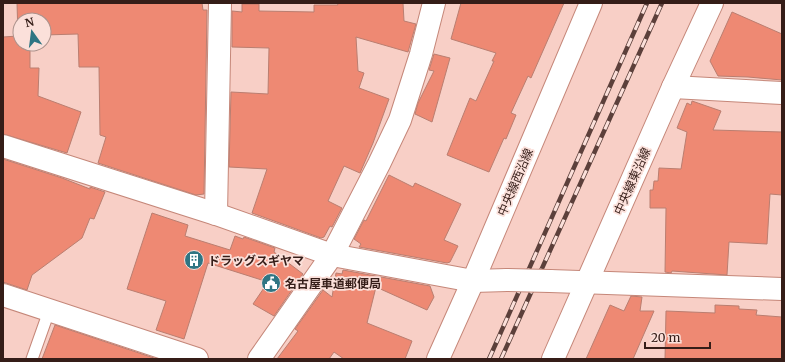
<svg xmlns="http://www.w3.org/2000/svg" width="785" height="362" font-family="Merriweather,'Noto Sans JP',serif">
  <rect width="100%" height="100%" fill="#f8cfc6"/>
  <g fill="#ee8973" stroke="#ba7e70">
    <polygon points="17,3 202,3 203,10 207,10 204,194 196,195 98,163 106,137 100,135 99,67 79,67 78,34 44,35 44,20 20,20 20,44 30,44 30,68 39,68 38,96 81,112 67,153 3,134 3,37 18,36"/>
    <polygon points="337,3 403,3 404,21 416,24 408,52 356,37 358,71 364,73 359,88 389,99 373,143 360,173 344,166 328,201 342,208 332,227 330,226 324,237 321,238 252,213 267,169 229,167 231,92 268,94 269,48 232,47 232,11 242,12 242,4 259,4 259,11 314,12 314,5 338,5"/>
    <polygon points="461,3 564,3 531,78 528,76 511,113 516,115 506,139 504,138 489,172 447,155 470,98 476,101 494,61 492,61 496,53 451,39"/>
    <polygon points="732,12 782,34 782,80 748,77 718,76 710,61"/>
    <polygon points="434,54 450,58 432,122 415,114 418,103 434,71 429,70"/>
    <polygon points="692,101 721,111 713,130 782,132 782,195 770,194 767,244 729,242 727,275 672,271 671,273 665,272 666,208 650,208 650,190 653,190 654,181 658,181 659,168 681,169 687,132 677,128 687,103 691,105"/>
    <polygon points="3,159 62,178 90,189 90,187 105,192 94,219 90,218 82,238 32,275 27,290 3,282"/>
    <polygon points="389,175 413,187 415,183 461,204 444,240 458,246 450,262 447,263 359,247 361,244 354,239 364,220 366,221"/>
    <polygon points="152,213 188,225 185,236 230,250 235,236 243,239 244,237 275,248 274,252 303,274 274,316 253,304 268,282 208,263 184,339 156,330 166,301 127,289"/>
    <polygon points="343,270 430,286 434,297 427,310 376,287 367,323 412,341 405,359 344,359 334,352 329,359 277,359 298,331 295,329 323,290 332,297 336,273 342,274"/>
    <polygon points="631,296 642,297 640,311 654,311 633,359 586,359 610,305 624,311"/>
    <polygon points="715,305 739,306 739,309 757,310 756,315 782,317 782,359 665,359 666,311 715,313"/>
    <polygon points="55,325 157,359 42,359"/>
  </g>
  <g fill="none" stroke-linecap="round" stroke-linejoin="round">
    <g stroke="#c58779" stroke-width="13">
      <polyline id="service" points="32,359 49,311"/>
    </g>
    <g stroke="#c58779" stroke-width="24">
      <g id="minor">
        <polyline points="673,87 782,93"/>
        <polyline points="3,146 216,214 332,255 473,281 507,280"/>
        <polyline points="216,214 220,3"/>
        <polyline points="550,281 782,289"/>
        <polyline points="3,295 197,359"/>
        <polyline points="259,359 332,255 379,164 400,120 421,54 434,3"/>
        <polyline points="438,359 473,281 591,3"/>
        <polyline points="553,359 673,87 712,3"/>
      </g>
    </g>
    <use href="#service" stroke="#fff" stroke-width="11"/>
    <use href="#minor" stroke="#fff" stroke-width="22"/>
    <g stroke="#5c403b" stroke-width="4.5">
      <g id="rail">
        <polyline points="489,359 647,3"/>
        <polyline points="501,359 662,3"/>
      </g>
    </g>
    <use href="#rail" stroke="#fbe0da" stroke-width="3" stroke-dasharray="9" stroke-linecap="butt"/>
    <g stroke="#c58779" stroke-width="24" stroke-linecap="butt">
      <polyline id="minor-bridge" points="507,280 550,281"/>
    </g>
    <use href="#minor-bridge" stroke="#fff" stroke-width="22"/>
  </g>
  <defs>
    <g id="building-disc" transform="scale(1)"><circle r="9.5" fill="#2f7583" stroke="#fbe0da"/><path d="M-4-6H4V6H1V3H-1V6H-4ZM-2.5-4.3h1.7v1.8h-1.7ZM.8-4.3h1.7v1.8H.8ZM-2.5-1h1.7V.8h-1.7ZM.8-1h1.7V.8H.8Z" fill="#fff"/></g>
    <g id="civic-disc" transform="scale(1)"><circle r="9.5" fill="#2f7583" stroke="#fbe0da"/><path d="M-.6-6.5H3V-4.5H.6V-3L4-1V1h2V6H-6V1h2V-1L-.6-3ZM-1.2 2.5V6h2.4V2.5Z" fill="#fff"/></g>
  </defs>
  <g fill-rule="evenodd">
    <use href="#building-disc" x="194" y="260"/>
    <use href="#civic-disc" x="271" y="283"/>
  </g>
  <g text-anchor="middle" dominant-baseline="central" stroke-width="3.5" stroke-linejoin="round" paint-order="stroke">
    <g font-size="12" fill="#351d18" stroke="#fbe0da">
      <text transform="translate(632 181) rotate(-66)">中央線東沿線</text>
      <text transform="translate(515 182) rotate(-67)">中央線西沿線</text>
    </g>
    <g font-size="12" font-weight="bold" fill="#351d18" stroke="#fbe0da" text-anchor="start">
      <text x="208" y="260">ドラッグスギヤマ</text>
      <text x="285" y="283">名古屋車道郵便局</text>
    </g>
  </g>
  <rect width="785" height="362" fill="none" stroke="#351d18" stroke-width="8"/>
  <g transform="translate(32 32) rotate(346)"><circle r="19" fill="#fbe0da" stroke="#ac928c"/>
  <path d="M0-3L7 15L0 10L-7 15Z" fill="#2f7583"/>
  <text y="-6" font-size="11" font-weight="bold" text-anchor="middle" fill="#351d18">N</text>
  </g>
  <path d="M645 342v6h65v-6" fill="none" stroke="#351d18" stroke-width="2"/>
  <text x="651" y="342" font-size="12" fill="#351d18" stroke="#fbe0da" stroke-width="3" paint-order="stroke">20 m</text>
</svg>
